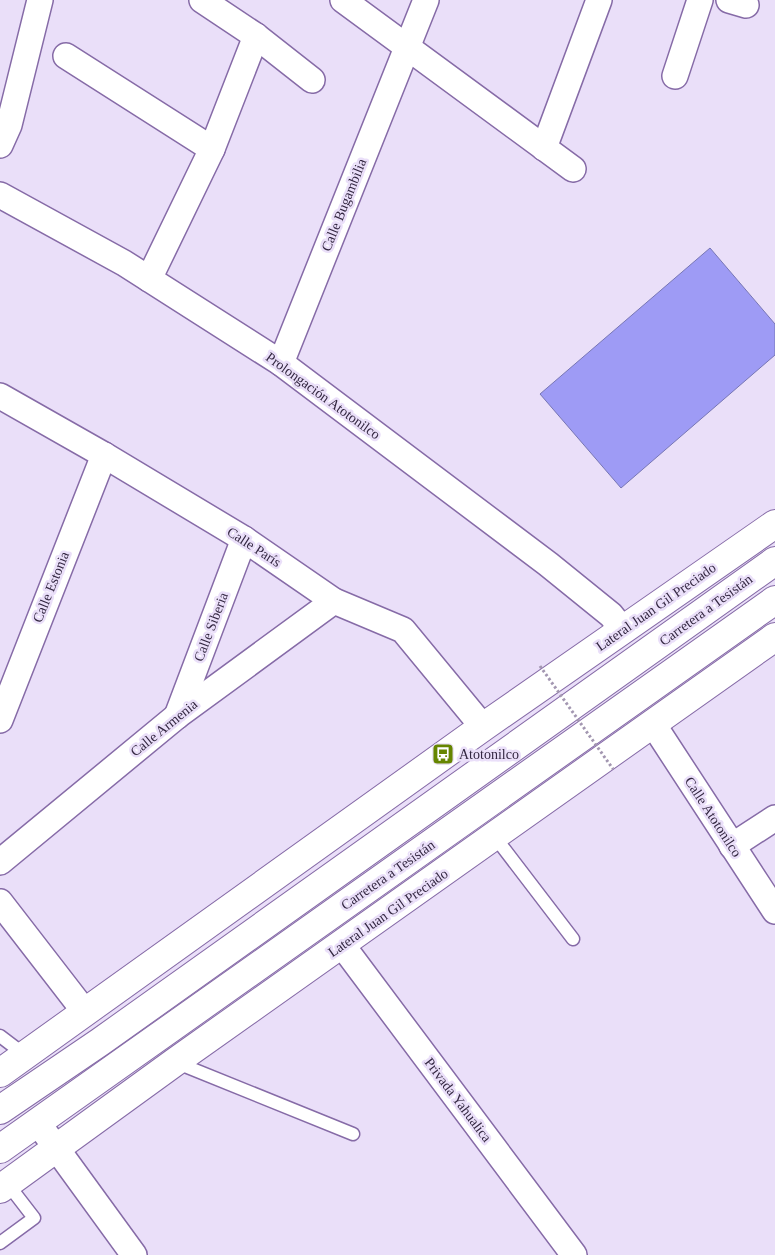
<svg xmlns="http://www.w3.org/2000/svg" width="775" height="1255" font-family="'Times New Roman',serif">
  <rect width="100%" height="100%" fill="#eadff9"/>
  <polygon fill="#9e9bf5" stroke="#7776b4" points="710,248 775,324 775,355 621,488 540,394"/>
  <g fill="none" stroke-linecap="round" stroke-linejoin="round">
    <g stroke="#866ba7" stroke-width="15">
      <g id="service">
        <polyline points="495,837 573,939"/>
        <polyline points="0,1036 25,1055"/>
        <polyline points="175,1062 353,1134"/>
        <polyline points="0,1243 34,1218 7,1183"/>
      </g>
    </g>
    <g stroke="#866ba7" stroke-width="28">
      <g id="minor">
        <polyline points="202,0 256,36 312,80"/>
        <polyline points="343,0 573,169"/>
        <polyline points="729,0 746,5"/>
        <polyline points="66,56 212,149"/>
        <polyline points="675,76 700,0"/>
        <polyline points="0,145 9,125 40,0"/>
        <polyline points="544,148 599,0"/>
        <polyline points="0,195 124,263 281,363 548,564 611,615 623,630"/>
        <polyline points="149,279 212,149 256,36"/>
        <polyline points="281,363 426,0"/>
        <polyline points="0,396 104,455 244,539 334,601 403,630 483,727"/>
        <polyline points="177,716 244,539"/>
        <polyline points="0,720 104,455"/>
        <polyline points="653,724 775,911"/>
        <polyline points="732,846 775,818"/>
        <polyline points="0,862 177,716 334,601"/>
        <polyline points="0,902 85,1012"/>
        <polyline points="342,945 574,1255"/>
        <polyline points="38,1123 134,1255"/>
      </g>
    </g>
    <g stroke="#866ba7" stroke-width="30">
      <g id="secondary">
        <polyline points="0,1073 483,727 775,524"/>
        <polyline points="0,1189 175,1062 775,637"/>
      </g>
    </g>
    <g stroke="#866ba7" stroke-width="30">
      <g id="primary">
        <polyline points="0,1110 100,1042 775,561"/>
        <polyline points="0,1149 775,600"/>
      </g>
    </g>
    <use href="#service" stroke="#fff" stroke-width="12"/>
    <use href="#minor" stroke="#fff" stroke-width="25"/>
    <use href="#secondary" stroke="#fff" stroke-width="28"/>
    <use href="#primary" stroke="#fff" stroke-width="28"/>
    <polyline stroke="#a397b1" stroke-width="3" stroke-dasharray="2.5 2.5" stroke-linecap="butt" points="540,666 613,769"/>
  </g>
  <defs>
    <g id="bus-square" transform="scale(1.125)"><rect x="-9" y="-9" width="18" height="18" rx="4" fill="#668600" stroke="#eadff9"/><path d="M-5-6H5V4H4V6H2V4H-2V6H-4V4H-5ZM-3.5-4V0h7V-4ZM-3.5 1.2v1.5H-2V1.2ZM2 1.2v1.5H3.5V1.2Z" fill="#fff"/></g>
  </defs>
  <g fill-rule="evenodd">
    <use href="#bus-square" x="443" y="754"/>
  </g>
  <g text-anchor="middle" dominant-baseline="central" stroke-width="5" stroke-linejoin="round" paint-order="stroke">
    <g font-size="14" fill="#332741" stroke="#eadff9">
      <text transform="translate(344 205) rotate(-68)">Calle Bugambilia</text>
      <text transform="translate(323 396) rotate(36)">Prolongación Atotonilco</text>
      <text transform="translate(254 547) rotate(33)">Calle París</text>
      <text transform="translate(51 587) rotate(-68)">Calle Estonia</text>
      <text transform="translate(656 607) rotate(-35)">Lateral Juan Gil Preciado</text>
      <text transform="translate(706 610) rotate(-36)">Carretera a Tesistán</text>
      <text transform="translate(211 627) rotate(-69)">Calle Siberia</text>
      <text transform="translate(164 728) rotate(-39)">Calle Armenia</text>
      <text transform="translate(713 817) rotate(57)">Calle Atotonilco</text>
      <text transform="translate(388 875) rotate(-35)">Carretera a Tesistán</text>
      <text transform="translate(388 913) rotate(-35)">Lateral Juan Gil Preciado</text>
      <text transform="translate(458 1100) rotate(53)">Privada Yahualica</text>
    </g>
    <g font-size="14" fill="#332741" stroke="#eadff9" text-anchor="start">
      <text x="459" y="754">Atotonilco</text>
    </g>
  </g>
</svg>
